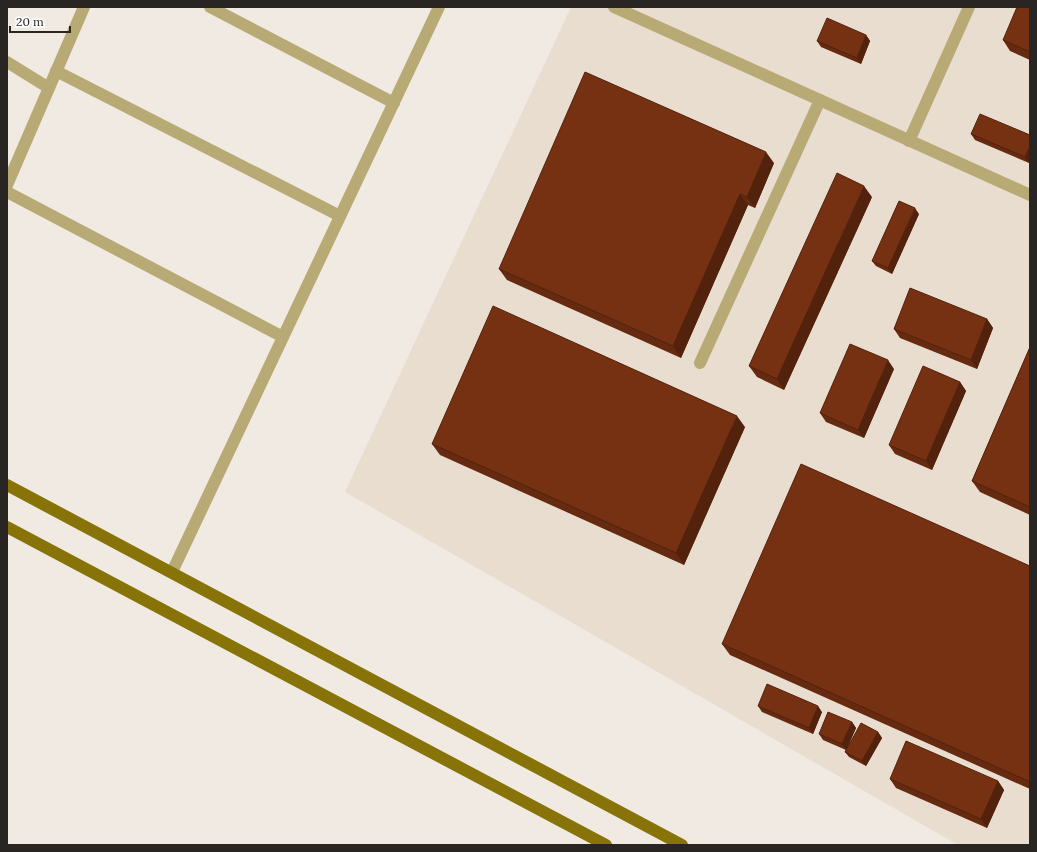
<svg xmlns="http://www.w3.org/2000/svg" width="1037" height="852" font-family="Lora,serif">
  <rect width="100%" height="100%" fill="#f0eae3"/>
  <polygon fill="#e9ddd0" points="571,7 1030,7 1030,845 958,845 345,492"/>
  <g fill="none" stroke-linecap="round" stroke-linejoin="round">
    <g stroke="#b8aa74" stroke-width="12">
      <polyline points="210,7 394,103"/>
      <polyline points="614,7 1030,195"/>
      <polyline points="7,62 49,88"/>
      <polyline points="56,71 340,216"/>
      <polyline points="909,141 969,7"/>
      <polyline points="7,185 84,7"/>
      <polyline points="7,192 283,337"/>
      <polyline points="700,363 820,100"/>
      <polyline points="172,572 439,7"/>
    </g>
    <g stroke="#887308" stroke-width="12">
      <polyline points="7,485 682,845"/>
      <polyline points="7,527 606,845"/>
    </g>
  </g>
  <g fill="#652a0f">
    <polygon points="1030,7 1030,60 1010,51 1003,40"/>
    <polygon points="866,35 870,41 861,64 821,47 817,41"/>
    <polygon points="971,134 1030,135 1029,163 975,140"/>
    <polygon points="774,163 755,208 748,205 681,358 507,280 499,269"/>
    <polygon points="872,197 784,390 757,377 749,366"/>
    <polygon points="919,214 892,274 876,266 872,261"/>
    <polygon points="987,319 993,328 977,369 900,338 894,329"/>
    <polygon points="1030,347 1030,515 980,492 972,481"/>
    <polygon points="894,369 864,438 826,422 820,413"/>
    <polygon points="960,382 966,391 932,470 895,454 889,445"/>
    <polygon points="745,427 684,565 440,455 432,444"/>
    <polygon points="1030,566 1030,789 730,655 722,644"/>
    <polygon points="758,706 822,712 813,734 762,712"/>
    <polygon points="852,722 856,728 848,747 878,732 882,738 866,766 849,757 845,752 846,750 823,740 819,734"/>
    <polygon points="890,779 998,781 1004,790 987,828 896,788"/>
  </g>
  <g fill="#53220d">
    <polygon points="866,35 870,41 861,64 857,58"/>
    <polygon points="1030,146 1030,161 1029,163 1025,157"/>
    <polygon points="766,152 774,163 755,208 747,197"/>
    <polygon points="864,186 872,197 784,390 777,379"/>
    <polygon points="740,194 748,205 681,358 673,346"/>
    <polygon points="915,208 919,214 892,274 888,268"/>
    <polygon points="987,319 993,328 977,369 971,360"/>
    <polygon points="888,360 894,369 864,438 858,430"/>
    <polygon points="960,382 966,391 932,470 926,461"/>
    <polygon points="737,416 745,427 684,565 676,553"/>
    <polygon points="818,706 822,712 813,734 809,728"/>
    <polygon points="852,722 856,728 846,750 842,744"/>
    <polygon points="878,732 882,738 866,766 862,761"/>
    <polygon points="998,781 1004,790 987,828 981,819"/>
  </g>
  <g fill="#763112" stroke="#53220d">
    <polygon points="1017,7 1030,7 1030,52 1003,40"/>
    <polygon points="827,18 866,35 857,58 817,41"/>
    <polygon points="585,72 766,152 747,197 740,194 673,346 499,269"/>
    <polygon points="980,114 1030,135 1030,146 1025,157 971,134"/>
    <polygon points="837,173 864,186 777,379 749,366"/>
    <polygon points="899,201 915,208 888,268 872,261"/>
    <polygon points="910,288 987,319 971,360 894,329"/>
    <polygon points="493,306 737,416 676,553 432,444"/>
    <polygon points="850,344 888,360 858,430 820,413"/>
    <polygon points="1030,347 1030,507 972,481"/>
    <polygon points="923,366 960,382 926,461 889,445"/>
    <polygon points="801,464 1030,566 1030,782 722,644"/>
    <polygon points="767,684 818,706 809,728 758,706"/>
    <polygon points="828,712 852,722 842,744 819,734"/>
    <polygon points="861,723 878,732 862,761 845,752"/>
    <polygon points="906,741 998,781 981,819 890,779"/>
  </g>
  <rect width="1037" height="852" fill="none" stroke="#282523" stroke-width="16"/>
  <path d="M10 26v6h60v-6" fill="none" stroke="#282523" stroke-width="2"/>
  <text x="16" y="26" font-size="12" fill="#282523" stroke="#ffffff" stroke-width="3" paint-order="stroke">20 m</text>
</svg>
